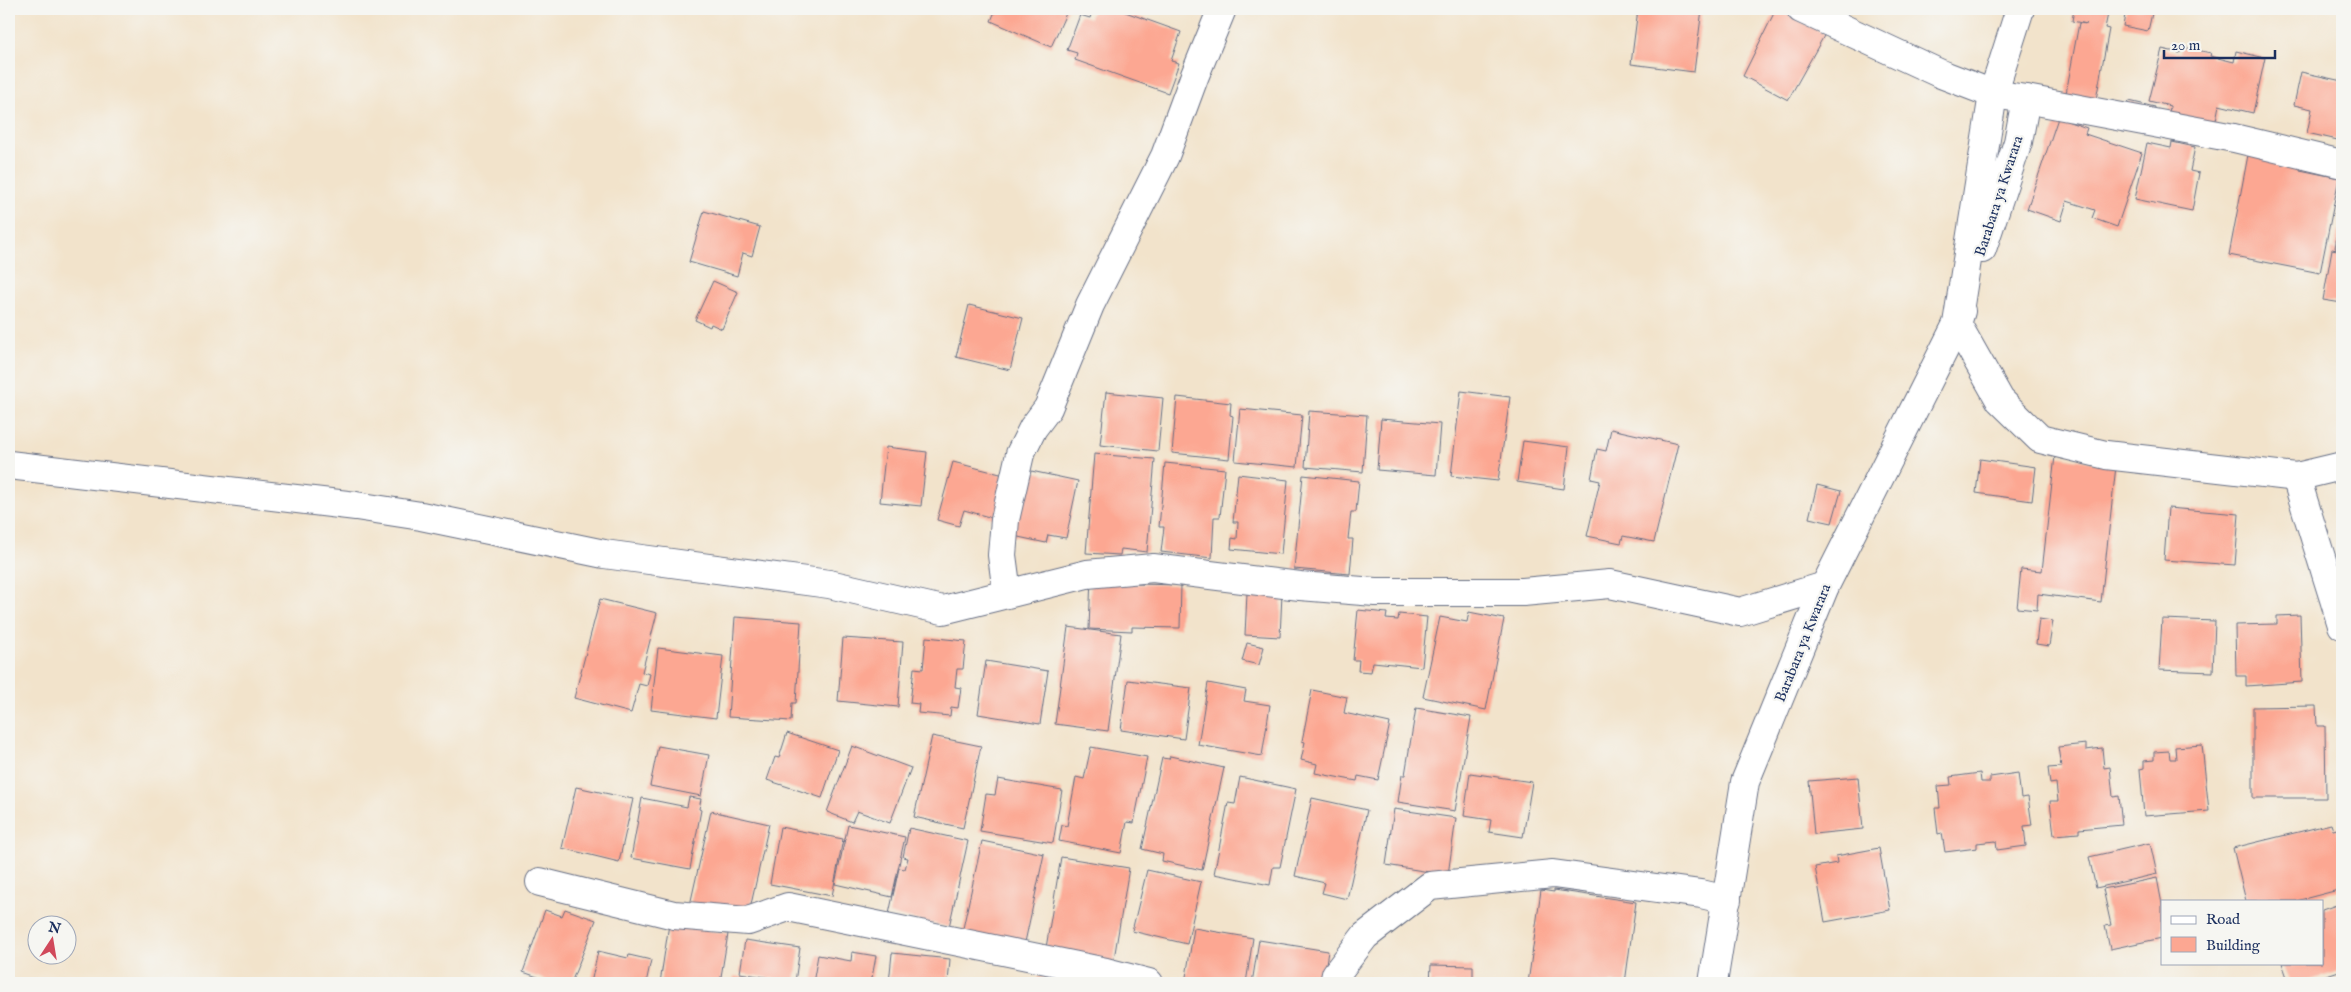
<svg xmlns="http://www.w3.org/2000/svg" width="2351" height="992" font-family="'IM FELL English',serif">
  <rect width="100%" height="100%" fill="#f6f6f2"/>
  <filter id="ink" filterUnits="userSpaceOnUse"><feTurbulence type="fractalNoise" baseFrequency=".02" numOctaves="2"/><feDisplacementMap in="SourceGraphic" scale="10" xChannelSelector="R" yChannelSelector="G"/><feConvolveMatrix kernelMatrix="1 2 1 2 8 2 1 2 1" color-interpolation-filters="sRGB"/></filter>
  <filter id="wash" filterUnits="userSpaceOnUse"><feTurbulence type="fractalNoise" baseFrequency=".0096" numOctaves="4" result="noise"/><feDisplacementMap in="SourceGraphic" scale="20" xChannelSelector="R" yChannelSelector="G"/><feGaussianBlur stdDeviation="1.12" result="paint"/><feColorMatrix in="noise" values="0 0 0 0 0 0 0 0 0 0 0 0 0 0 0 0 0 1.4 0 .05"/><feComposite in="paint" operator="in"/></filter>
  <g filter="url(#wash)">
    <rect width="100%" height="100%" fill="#f2e3cb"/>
    <g id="blocks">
      <g fill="#fca792">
        <polygon points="996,9 1068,9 1051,47 991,21"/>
        <polygon points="1093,9 1117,9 1181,32 1171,61 1179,63 1168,93 1075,60 1077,53 1067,50 1080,15 1090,18"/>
        <polygon points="1638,9 1702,9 1694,72 1631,64"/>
        <polygon points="1776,9 1825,34 1788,100 1743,76"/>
        <polygon points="2074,9 2109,9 2105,28 2109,29 2095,105 2065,99 2079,23 2087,24 2072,21"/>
        <polygon points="2126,9 2153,9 2148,31 2123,26"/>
        <polygon points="2182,47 2211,53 2210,56 2234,62 2236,51 2265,58 2253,113 2219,105 2215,125 2169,115 2170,106 2149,101 2162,49 2180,53"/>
        <polygon points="2301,72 2342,81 2342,141 2307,133 2312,109 2294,105"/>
        <polygon points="2129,101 2155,107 2152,120 2126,113"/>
        <polygon points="2058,118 2087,128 2085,134 2142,153 2117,227 2092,218 2095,210 2067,201 2061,221 2027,209"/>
        <polygon points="2172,142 2195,147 2190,171 2199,173 2192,211 2135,199 2147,143 2171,148"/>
        <polygon points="2248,155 2301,166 2300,170 2339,178 2320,273 2229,255"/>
        <polygon points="704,211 760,227 752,256 743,253 737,276 689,262"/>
        <polygon points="2338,230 2342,231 2342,249 2335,248"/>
        <polygon points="2332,249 2342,251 2342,303 2323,300"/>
        <polygon points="713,281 738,292 722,329 711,324 710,327 695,320"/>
        <polygon points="969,305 1023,318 1010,370 956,357"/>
        <polygon points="1461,391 1510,397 1498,481 1451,476"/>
        <polygon points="1106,392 1163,398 1158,451 1100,445"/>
        <polygon points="1177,397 1231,403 1230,415 1233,416 1229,459 1172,453"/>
        <polygon points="1240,409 1302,415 1297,467 1235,461"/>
        <polygon points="1309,411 1367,415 1363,472 1305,467"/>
        <polygon points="1381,419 1440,424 1436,475 1377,470"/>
        <polygon points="1611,429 1678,444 1654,542 1623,536 1621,543 1587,536 1600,481 1591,479 1597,449 1606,451"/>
        <polygon points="1523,441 1569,447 1564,489 1517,482"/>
        <polygon points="886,447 927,452 921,506 880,502"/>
        <polygon points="1094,454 1155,459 1147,552 1121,549 1120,555 1086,553"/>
        <polygon points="2055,456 2116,466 2101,602 2038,594 2037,610 2017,608 2021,569 2042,571"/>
        <polygon points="1980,459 2036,467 2032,501 1976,493"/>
        <polygon points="953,462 1008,476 996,519 964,510 959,526 937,520"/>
        <polygon points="1165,463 1225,469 1220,517 1214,517 1212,558 1161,552 1164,527 1159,527"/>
        <polygon points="1022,469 1078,481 1066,538 1048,535 1046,543 1009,535"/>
        <polygon points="1238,474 1288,480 1281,554 1231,549 1232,538 1237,539 1238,522 1233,522"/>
        <polygon points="1303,475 1359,481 1356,512 1351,512 1348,539 1353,539 1350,574 1294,569"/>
        <polygon points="1817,485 1841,491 1832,523 1809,518"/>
        <polygon points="2168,508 2239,514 2235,565 2164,560"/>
        <polygon points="1091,576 1137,578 1136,584 1181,585 1180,628 1132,627 1132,631 1089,629"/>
        <polygon points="1247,593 1282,594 1280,637 1245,635"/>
        <polygon points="600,599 657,613 642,672 650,674 647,686 639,684 631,713 574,698"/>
        <polygon points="1358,610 1387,613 1386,619 1398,620 1399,614 1427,617 1422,667 1373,662 1371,672 1358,671 1359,660 1353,660"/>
        <polygon points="1469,612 1504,619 1486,710 1423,697 1440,617 1467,622"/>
        <polygon points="2300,615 2302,682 2246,686 2246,676 2236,676 2235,625 2277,624 2277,616"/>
        <polygon points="735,617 801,622 796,703 792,703 791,721 728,717"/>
        <polygon points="2039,619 2053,621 2049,646 2036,644"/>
        <polygon points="2162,619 2215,621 2213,672 2159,670"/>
        <polygon points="1068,627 1121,634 1108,731 1055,724"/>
        <polygon points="926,637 966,641 963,669 957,669 955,687 961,688 958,708 951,707 950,716 918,713 919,704 910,703 914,668 923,669"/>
        <polygon points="843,638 903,642 898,707 838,701"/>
        <polygon points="1247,643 1264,647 1259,665 1242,661"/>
        <polygon points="658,648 723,656 716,718 651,710"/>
        <polygon points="986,661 1048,671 1040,724 978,714"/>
        <polygon points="1128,680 1191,688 1184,739 1121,730"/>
        <polygon points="1208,683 1246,690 1244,701 1270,705 1262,756 1198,745"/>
        <polygon points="1312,690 1347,697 1344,713 1390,723 1378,780 1358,776 1357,781 1315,773 1317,764 1301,760 1305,742 1302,741"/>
        <polygon points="2316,706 2317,726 2325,726 2326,798 2253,798 2253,707"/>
        <polygon points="1416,708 1471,717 1455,811 1398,802 1402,775 1405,775"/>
        <polygon points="787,733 838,750 822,798 767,780 775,757 779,758"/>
        <polygon points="932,736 981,746 963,828 914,817"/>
        <polygon points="2086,744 2086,750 2102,748 2104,768 2110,767 2113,797 2119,796 2122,825 2079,829 2079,833 2054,835 2050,801 2058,801 2056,783 2050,784 2048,768 2061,767 2058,747"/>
        <polygon points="2202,745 2209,811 2144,816 2140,769 2144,768 2144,761 2154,760 2154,752 2169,751 2170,759 2176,759 2175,747"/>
        <polygon points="658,746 709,755 701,796 650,786"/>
        <polygon points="852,746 911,768 890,823 857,811 852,822 827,812"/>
        <polygon points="1091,747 1147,757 1134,823 1127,822 1121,853 1059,841 1062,825 1067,826 1076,777 1084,779"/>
        <polygon points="1170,756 1224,768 1202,870 1162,861 1163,854 1142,849 1162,758 1169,759"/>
        <polygon points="1470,773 1532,782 1523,837 1489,832 1491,820 1464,816"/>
        <polygon points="1980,773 1981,782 1990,782 1990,777 2018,773 2021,798 2028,797 2032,825 2024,826 2026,846 1997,850 1996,841 1977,843 1977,848 1945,852 1942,833 1938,834 1935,808 1940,808 1938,786 1951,785 1950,777"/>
        <polygon points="1240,777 1296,789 1280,867 1273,867 1270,885 1214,874 1228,803 1235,804"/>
        <polygon points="1858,777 1863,829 1814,834 1809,781"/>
        <polygon points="998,779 1062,790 1053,843 980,831 986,794 995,795"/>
        <polygon points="576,787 633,799 619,862 562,848"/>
        <polygon points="689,797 701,799 699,809 701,810 690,869 631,858 642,798 687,807"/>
        <polygon points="1312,798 1367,810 1347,899 1322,893 1325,883 1295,876"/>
        <polygon points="1394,809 1456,818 1448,875 1386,865"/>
        <polygon points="711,811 769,824 748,918 690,905"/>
        <polygon points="2331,824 2333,830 2337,829 2340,842 2342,842 2342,889 2296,901 2246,901 2233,848"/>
        <polygon points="848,825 905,837 892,897 835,884"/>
        <polygon points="780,827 843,839 832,896 770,884"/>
        <polygon points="909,828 968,841 949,927 889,914 899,868 905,869 908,858 903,857"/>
        <polygon points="982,841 1044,854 1024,947 962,933"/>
        <polygon points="2150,843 2157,874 2096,888 2089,857"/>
        <polygon points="1879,848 1890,910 1825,922 1815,867 1837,863 1836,856"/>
        <polygon points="1061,857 1129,868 1113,965 1045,954"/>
        <polygon points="1147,870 1201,882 1187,944 1132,931"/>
        <polygon points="2157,878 2162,904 2162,938 2110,949 2105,926 2111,925 2103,889"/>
        <polygon points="1541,890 1554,892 1554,890 1636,902 1625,983 1528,983"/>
        <polygon points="2342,903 2342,970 2302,983 2289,983 2282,963 2322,963 2322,910"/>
        <polygon points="565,909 596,920 571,983 555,983 523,972 545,910 562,916"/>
        <polygon points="669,924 728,934 720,983 660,983"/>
        <polygon points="1194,928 1253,938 1246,983 1185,983"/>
        <polygon points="745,940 800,948 795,982 740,973"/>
        <polygon points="1259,940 1328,951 1323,983 1252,983"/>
        <polygon points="598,951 628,958 629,955 651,960 646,983 591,983"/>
        <polygon points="852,952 876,956 871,983 813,983 818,955 851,961"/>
        <polygon points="892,953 950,959 948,983 889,983"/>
        <polygon points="1431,965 1473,966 1473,983 1430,983"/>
        <polygon points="1062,975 1092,983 1037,983 1038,977 1060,982"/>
        <polygon points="734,976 774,982 774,983 733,983"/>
      </g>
    </g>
  </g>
  <g filter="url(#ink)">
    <use href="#blocks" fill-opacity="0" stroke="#666e84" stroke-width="1"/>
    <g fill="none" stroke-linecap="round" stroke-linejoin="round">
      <g stroke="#666e84" stroke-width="30">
        <g id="minor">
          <polyline points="1801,9 1941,74 1993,94"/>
          <polyline points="2026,99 2234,138 2342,164"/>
          <polyline points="1982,249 2018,142 2026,99 1993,94 1999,76"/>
          <polyline points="1961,311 1957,324 2000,400 2040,439 2106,455 2296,477 2342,466"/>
          <polyline points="9,465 356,506 421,516 604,554 829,584 943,610 1087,574 1153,568 1300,586 1375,592 1523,592 1610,584 1740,612 1825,586"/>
          <polyline points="2296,477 2342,625"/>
          <polyline points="1007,593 1002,555 1005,520 1020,454 1033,428 1048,408 1090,305 1165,156 1195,75 1222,9"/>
          <polyline points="540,882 674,915 748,921 788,907 1106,972 1149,983"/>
          <polyline points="1334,983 1336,974 1365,936 1430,886 1553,874 1701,894 1727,900"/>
          <polyline points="1713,983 1745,782 1825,586 1957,324 1993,94 2020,9"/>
        </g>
      </g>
      <use href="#minor" stroke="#fff" stroke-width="28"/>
    </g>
  </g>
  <g text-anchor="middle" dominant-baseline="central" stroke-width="4.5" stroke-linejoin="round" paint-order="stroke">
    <g font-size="15" fill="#1b2f5e" stroke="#f6f6f2">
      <text transform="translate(1999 196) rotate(-72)">Barabara ya Kwarara</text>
      <text transform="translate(1803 643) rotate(-68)">Barabara ya Kwarara</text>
    </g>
  </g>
  <rect width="2351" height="992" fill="none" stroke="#f6f6f2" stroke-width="30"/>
  <rect x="2161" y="900" width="162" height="65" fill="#f6f6f2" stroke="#9ea6b7"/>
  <rect x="2171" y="916" width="25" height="8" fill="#ffffff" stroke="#9ea6b7"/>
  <text x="2206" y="924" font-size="15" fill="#1b2f5e">Road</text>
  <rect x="2171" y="937" width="25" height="15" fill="#fca792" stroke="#9ea6b7"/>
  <text x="2206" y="950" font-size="15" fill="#1b2f5e">Building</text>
  <g transform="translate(52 940) rotate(12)"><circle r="24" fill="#f6f6f2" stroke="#9ea6b7"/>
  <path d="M0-4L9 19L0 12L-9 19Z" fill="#d1495b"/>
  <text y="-8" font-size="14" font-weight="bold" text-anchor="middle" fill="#1b2f5e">N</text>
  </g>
  <path d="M2164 50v8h111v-8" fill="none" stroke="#1b2f5e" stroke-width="2.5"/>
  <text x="2171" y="50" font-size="15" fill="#1b2f5e" stroke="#f6f6f2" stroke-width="4" paint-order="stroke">20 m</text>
</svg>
